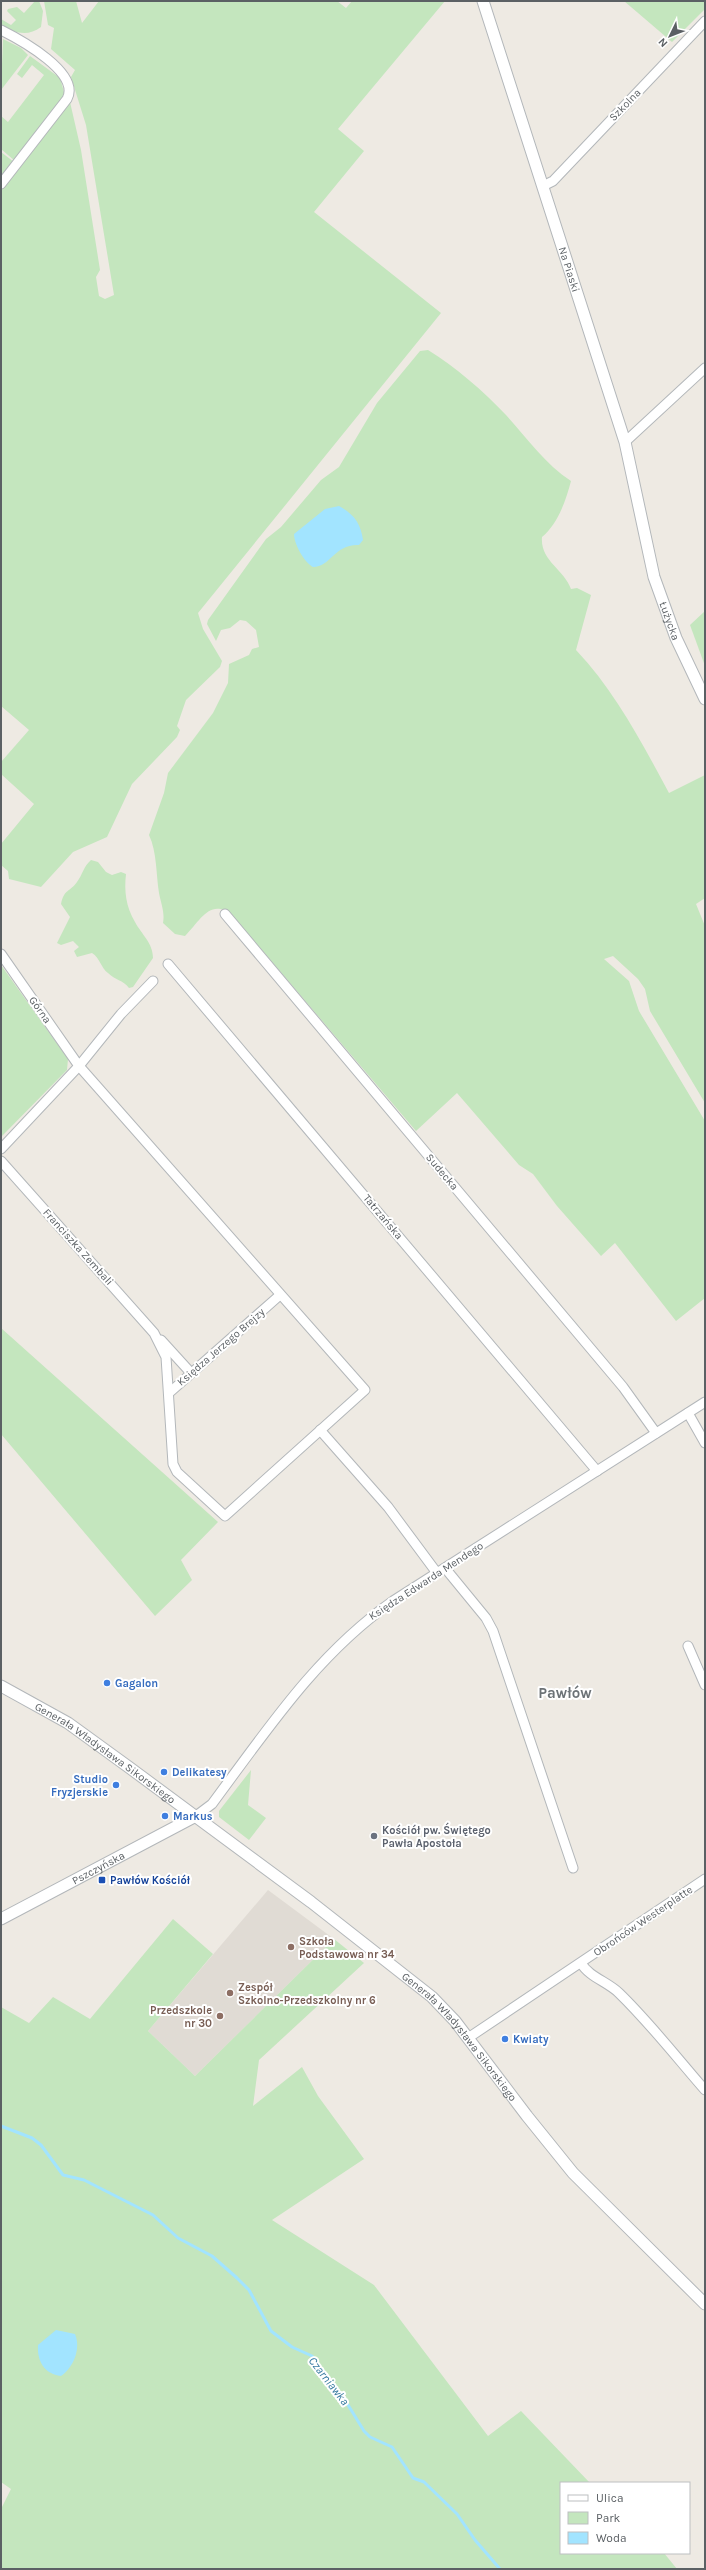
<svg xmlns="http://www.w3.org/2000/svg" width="706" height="2570" font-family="Karla,sans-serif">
  <rect width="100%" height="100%" fill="#eeeae3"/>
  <polygon fill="#e0dbd4" points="268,1890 334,1939 195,2076 148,2031"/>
  <g fill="#c4e6be">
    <path d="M 35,1 L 39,1 L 43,11 L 41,27 C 28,37 15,33 1,26 L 1,19 L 11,25 L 16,20 L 7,11 L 8,9 L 17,7 L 24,13 Z"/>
    <polygon points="44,1 76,1 82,23 99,1 337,1 346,8 352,1 445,1 338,129 364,151 314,212 441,313 198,613 203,629 222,661 220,667 186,700 177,726 180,730 177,737 132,784 107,837 73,852 41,887 9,879 8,871 1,865 1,844 34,804 1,774 1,762 29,730 1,706 1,190 70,102 81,150 100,270 96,277 99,296 105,299 114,295 86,125 71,77 75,70 51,49 54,28 48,25"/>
    <polygon points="624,1 704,1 705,9 672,42"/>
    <polygon points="3,39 21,48 28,55 1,90"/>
    <polygon points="30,56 60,78 64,92 67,93 15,161 1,149 1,116 8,122 44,75 32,65 22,78 17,74"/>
    <polygon points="1,152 14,162 1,180"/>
    <path d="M 428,350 C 456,367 483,391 506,415 C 526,437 545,464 571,481 C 566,500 558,524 542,537 C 540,561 564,569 571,589 L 577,588 L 591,595 L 576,650 C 615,691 642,743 669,793 L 705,775 L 705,898 L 696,904 L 705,926 L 705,1103 L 650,1011 L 645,989 L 638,979 L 613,956 L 604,959 L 629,981 L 639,1011 L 705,1121 L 705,1298 L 676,1321 L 615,1243 L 601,1256 L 557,1206 L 533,1174 L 519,1165 L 457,1093 L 416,1131 L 232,915 C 210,898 201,920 185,936 L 175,934 L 163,923 C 165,912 161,904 159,893 C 156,874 157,852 149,835 L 164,793 L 168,773 L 213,713 L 228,683 L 229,664 L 249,655 L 252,649 L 259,647 L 256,630 L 246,621 L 240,620 L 230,628 L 221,630 L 216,641 L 207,624 L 208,620 L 266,539 L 281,527 L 321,480 L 339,467 L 377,403 L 420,351 Z"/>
    <polygon points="705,611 705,666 690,625"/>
    <path d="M 91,860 L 98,862 L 106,872 L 112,875 L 121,872 L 126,874 C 124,891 126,907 135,922 C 142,935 153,943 153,958 L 133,987 L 129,988 C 123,980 115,980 108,973 C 101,968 100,958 92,953 L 77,957 L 74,951 L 79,947 L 73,941 L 61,945 L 57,943 L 70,917 L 61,904 C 64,889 70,892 77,882 C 83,874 83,867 91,860 Z"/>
    <polygon points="1,965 68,1059 67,1070 1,1137"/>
    <polygon points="1,1328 218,1522 181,1560 192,1580 155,1616 1,1434"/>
    <polygon points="251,1770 248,1805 266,1818 249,1840 219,1817 219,1811"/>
    <polygon points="173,1919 213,1954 148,2031 195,2076 334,1939 364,1963 259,2060 253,2106 302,2067 318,2096 364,2159 272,2220 374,2285 488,2436 521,2411 590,2483 561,2483 561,2553 664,2553 677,2569 1,2569 1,2509 11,2489 1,2482 1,2007 29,2023 53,1997 90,2019"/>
  </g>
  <g fill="#a2e4ff">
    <path d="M 339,506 C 354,514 361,524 363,540 L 359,545 C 334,544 331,567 313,567 C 304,562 294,544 294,534 L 325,509 Z"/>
    <path d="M 56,2330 L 75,2334 C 81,2348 74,2367 61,2376 C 44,2374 37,2361 38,2345 Z"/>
  </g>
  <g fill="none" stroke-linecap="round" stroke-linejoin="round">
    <polyline stroke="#a2e4ff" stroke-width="3" points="1,2126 32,2138 41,2145 63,2175 84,2180 153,2215 178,2238 212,2256 237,2278 249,2290 271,2331 292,2347 312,2356 345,2400 364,2431 370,2437 392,2447 413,2478 424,2482 457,2514 475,2540 500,2569"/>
    <g stroke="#b3b7ba" stroke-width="11">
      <g id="minor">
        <path d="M 1,30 C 21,40 81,73 67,99 L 1,184"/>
        <polyline points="543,186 553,181 705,21"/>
        <polyline points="625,442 705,368"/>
        <polyline points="225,914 623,1387 656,1433"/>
        <polyline points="1,954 79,1066 365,1390 225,1516 177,1472 173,1464 166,1357 154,1333 1,1161"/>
        <polyline points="168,964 597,1471"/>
        <polyline points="1,1149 79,1066 121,1014 153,981"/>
        <polyline points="161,1340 191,1373"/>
        <polyline points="169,1393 280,1295"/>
        <polyline points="688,1413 705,1443"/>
        <polyline points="320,1430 388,1507 437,1573"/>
        <polyline points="445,1568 486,1618 493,1631 573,1868"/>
        <polyline points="688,1646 705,1685"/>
        <path d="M 196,1816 L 212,1804 C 267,1730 317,1654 393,1601 L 705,1402"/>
        <path d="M 581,1963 C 589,1977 608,1982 619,1993 C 650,2023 677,2058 705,2090"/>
        <polyline points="468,2038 705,1879"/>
      </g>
    </g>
    <g stroke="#b3b7ba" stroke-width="13">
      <g id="tertiary">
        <path id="s1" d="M 483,1 L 625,442 L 654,577 L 676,638 L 705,699"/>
        <path id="s2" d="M 1,1686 L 68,1723 L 130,1768 L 311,1902 L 432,1997 L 455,2021 L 527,2116 L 573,2173 L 705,2304"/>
        <path id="s3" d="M 1,1919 L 196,1816"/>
      </g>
    </g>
    <use href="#minor" stroke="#fff" stroke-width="9"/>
    <use href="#tertiary" stroke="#fff" stroke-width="11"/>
  </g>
  <g fill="#3f7fe0" stroke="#fff" stroke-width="1.5">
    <circle cx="107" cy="1683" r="4"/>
    <circle cx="164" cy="1772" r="4"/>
    <circle cx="116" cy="1785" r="4"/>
    <circle cx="165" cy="1816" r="4"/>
    <circle cx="505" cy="2039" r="4"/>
  </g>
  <circle fill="#6b7280" stroke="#fff" stroke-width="1.5" cx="374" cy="1836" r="4"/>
  <rect fill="#1a4fb4" stroke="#fff" stroke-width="1.5" x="98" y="1876" width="8" height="8" rx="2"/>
  <g fill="#8d6e63" stroke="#fff" stroke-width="1.5">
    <circle cx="291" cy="1947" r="4"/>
    <circle cx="230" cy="1993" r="4"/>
    <circle cx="220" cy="2016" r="4"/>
  </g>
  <g text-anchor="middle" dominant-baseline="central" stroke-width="4" stroke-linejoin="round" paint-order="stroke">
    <g font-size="11" fill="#5b6064" stroke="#fff">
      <text transform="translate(625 105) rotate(-46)">Szkolna</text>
      <text stroke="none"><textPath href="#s1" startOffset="282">Na Piaski</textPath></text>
      <text stroke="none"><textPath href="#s1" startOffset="648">Łużycka</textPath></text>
      <text transform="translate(40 1010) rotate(55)">Górna</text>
      <text transform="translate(442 1172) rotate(50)">Sudecka</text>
      <text transform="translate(383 1217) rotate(50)">Tatrzańska</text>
      <text transform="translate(78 1247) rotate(48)">Franciszka Zembali</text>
      <text transform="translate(221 1347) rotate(-41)">Księdza Jerzego Brejzy</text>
      <text transform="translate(426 1581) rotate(-33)">Księdza Edwarda Mendego</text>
      <text stroke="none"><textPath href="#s2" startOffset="124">Generała Władysława Sikorskiego</textPath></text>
      <text stroke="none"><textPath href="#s3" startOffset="110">Pszczyńska</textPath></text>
      <text transform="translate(643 1921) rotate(-34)">Obrońców Westerplatte</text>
      <text stroke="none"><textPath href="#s2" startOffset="580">Generała Władysława Sikorskiego</textPath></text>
    </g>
    <g font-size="11" font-weight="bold" fill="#366cbe" stroke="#fff" text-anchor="start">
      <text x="115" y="1683">Gagalon</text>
      <text x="172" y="1772">Delikatesy</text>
      <text x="108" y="1779" text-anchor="end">Studio<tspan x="108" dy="13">Fryzjerskie</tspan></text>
      <text x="173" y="1816">Markus</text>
      <text x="513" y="2039">Kwiaty</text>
    </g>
    <g font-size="11" font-weight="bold" fill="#5b616d" stroke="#fff" text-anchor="start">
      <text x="382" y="1830">Kościół pw. Świętego<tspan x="382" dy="13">Pawła Apostoła</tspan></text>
    </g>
    <g font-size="11" font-weight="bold" fill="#164399" stroke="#fff" text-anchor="start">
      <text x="110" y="1880">Pawłów Kościół</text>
    </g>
    <g font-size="11" font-weight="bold" fill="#785e54" stroke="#fff" text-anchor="start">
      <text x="299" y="1941">Szkoła<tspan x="299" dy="13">Podstawowa nr 34</tspan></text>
      <text x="238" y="1987">Zespół<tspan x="238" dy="13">Szkolno-Przedszkolny nr 6</tspan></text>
      <text x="212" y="2010" text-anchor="end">Przedszkole<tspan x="212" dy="13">nr 30</tspan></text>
    </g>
    <g font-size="12" font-style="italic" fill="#387ba1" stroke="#fff">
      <text transform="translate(329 2381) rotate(52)">Czarniawka</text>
    </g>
    <g font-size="15" font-weight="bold" fill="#6c7276" stroke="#fff">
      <text x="565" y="1693">Pawłów</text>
    </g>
  </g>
  <rect width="706" height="2570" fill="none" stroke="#5b6064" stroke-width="4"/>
  <rect x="560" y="2482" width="130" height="72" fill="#ffffff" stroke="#bdbfc1"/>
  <rect x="568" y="2495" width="20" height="6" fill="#ffffff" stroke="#bdbfc1"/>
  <text x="596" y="2502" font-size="12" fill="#5b6064">Ulica</text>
  <rect x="568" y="2512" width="20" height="12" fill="#c4e6be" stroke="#bdbfc1"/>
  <text x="596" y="2522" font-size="12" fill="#5b6064">Park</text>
  <rect x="568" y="2532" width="20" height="12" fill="#a2e4ff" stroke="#bdbfc1"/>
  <text x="596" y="2542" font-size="12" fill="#5b6064">Woda</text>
  <g transform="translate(670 36) rotate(227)" stroke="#ffffff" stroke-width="3" paint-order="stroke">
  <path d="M0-3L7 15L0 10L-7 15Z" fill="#5b6064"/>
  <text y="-6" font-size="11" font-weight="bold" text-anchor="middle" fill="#5b6064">N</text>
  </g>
</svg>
